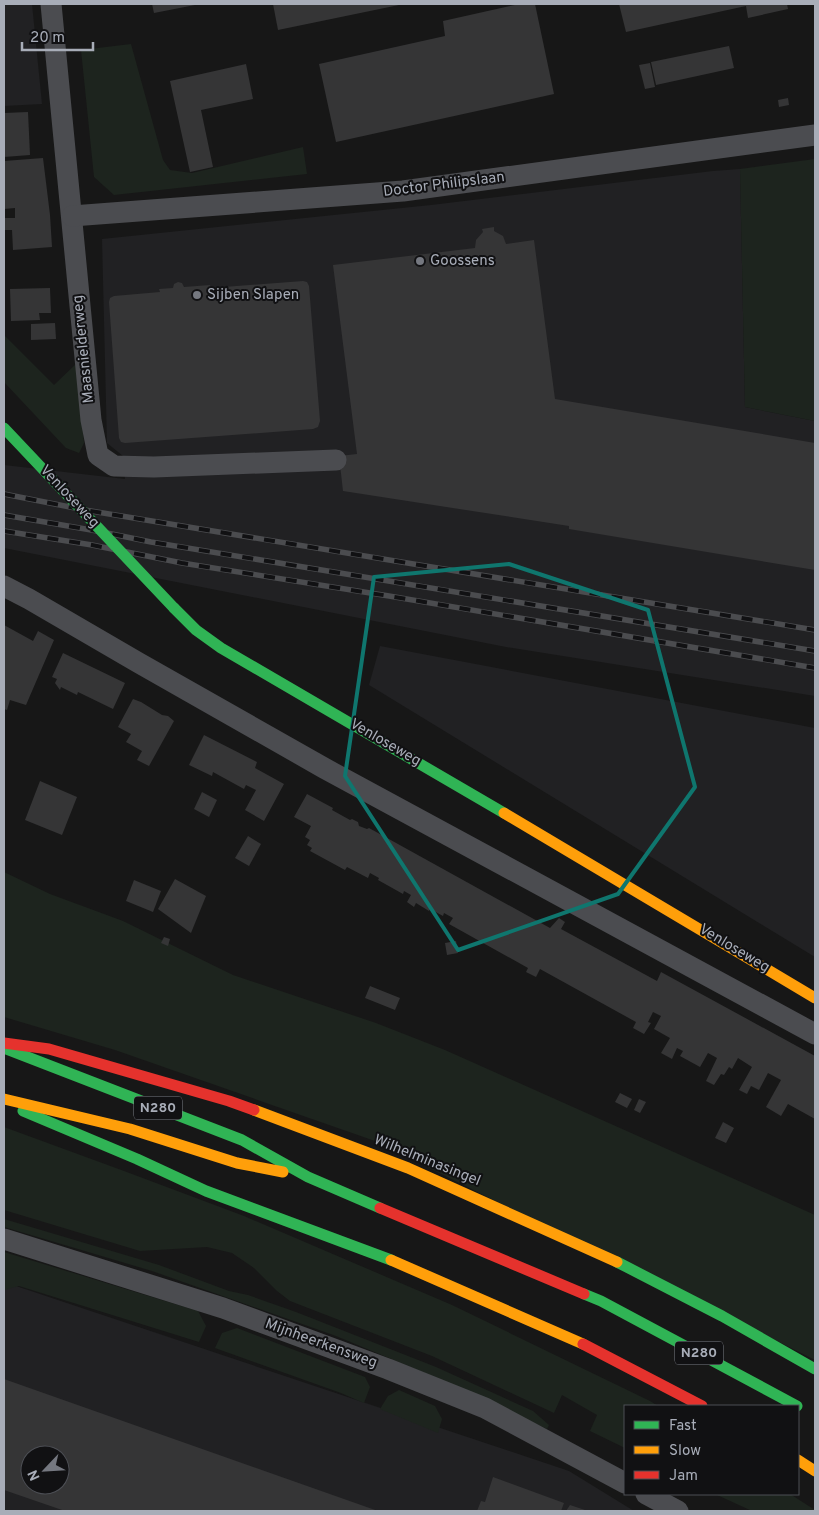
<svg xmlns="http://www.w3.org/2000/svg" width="819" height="1515" font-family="Overpass,sans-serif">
  <rect width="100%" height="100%" fill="#171717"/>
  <g fill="#212123" fill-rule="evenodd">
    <polygon points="4,4 32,4 42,104 4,106"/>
    <polygon points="740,169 745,407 815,421 815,696 506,647 4,548 4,465 125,479 123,456 107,443 102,239 431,205 713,171"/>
    <polygon points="380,646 815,728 815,957 369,685"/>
    <path d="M 4,1282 L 569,1471 L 634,1511 L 4,1511 ZM 30,1455 L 60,1455 L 60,1485 L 30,1485 Z"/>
  </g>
  <g fill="#1d241e">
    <polygon points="131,44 163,160 170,170 192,173 303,147 307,174 114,195 94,177 81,50"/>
    <polygon points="815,159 815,421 745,407 740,169"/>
    <polygon points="4,335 54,385 76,364 84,443 79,453 66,448 4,382"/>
    <polygon points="4,872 50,894 123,921 233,975 376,1023 445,1050 815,1215 815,1360 375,1141 115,1050 4,1017"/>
    <polygon points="4,1127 124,1171 244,1216 452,1305 650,1401 658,1406 625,1406 625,1448 590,1431 597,1415 562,1395 554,1413 432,1356 290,1301 277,1291 254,1268 232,1253 207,1247 140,1251 4,1210"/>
    <polygon points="4,1219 159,1265 229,1291 248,1295 296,1312 436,1367 533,1411 549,1425 547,1429 425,1373 336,1336 152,1271 4,1227"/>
    <polygon points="4,1252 198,1311 206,1326 199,1342 19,1286 4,1290"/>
    <polygon points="237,1328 365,1377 370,1387 364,1403 341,1393 215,1348 222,1333"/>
    <polygon points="399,1390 435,1406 442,1419 438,1433 380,1409 388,1396"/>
    <polygon points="715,1494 790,1494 815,1510 815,1511 752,1511"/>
  </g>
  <g fill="#353536" fill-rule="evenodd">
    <polygon points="152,4 195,4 195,5 154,13"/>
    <polygon points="273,4 399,4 399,5 278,30"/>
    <polygon points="519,4 535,4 554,94 336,142 319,64 445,36 443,21"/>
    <polygon points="619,4 787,4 788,9 748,18 746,6 626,32"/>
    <polygon points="729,46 734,68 656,85 651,62"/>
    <polygon points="650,63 655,87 645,89 639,65"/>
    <polygon points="246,64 253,99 201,110 213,167 190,172 170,81"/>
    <polygon points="788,98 789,105 779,107 778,100"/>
    <polygon points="28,112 30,155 4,157 4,113"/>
    <polygon points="43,158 50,215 52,247 13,250 12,230 4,230 4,218 15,218 15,208 4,209 4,161"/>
    <polygon points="494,227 494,231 503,236 506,244 534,240 555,399 815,443 815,570 569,529 569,526 343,491 339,456 357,454 333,265 475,248 476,240 483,232 482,229"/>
    <polygon points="303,281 307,282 309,286 320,421 318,427 313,429 125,443 121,442 119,438 109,302 110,298 114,296 160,292 159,289 173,288 174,284 178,282 182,283 184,287 210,285 211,288"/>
    <polygon points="50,288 51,313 39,313 40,320 11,321 10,289"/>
    <polygon points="55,323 56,339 31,340 31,324"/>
    <polygon points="4,625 33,641 38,631 54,640 26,705 10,700 7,710 4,709 4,675 5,673 4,673"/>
    <polygon points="63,653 125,683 113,709 78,692 77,695 61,687 60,690 55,683 57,679 52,677"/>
    <polygon points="133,699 141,702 162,715 168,716 174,721 149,766 137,760 142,751 126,742 131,734 118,727"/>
    <polygon points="204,735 257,762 255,768 284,784 264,821 245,810 256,790 246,785 244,789 213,772 212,776 189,765"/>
    <polygon points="40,781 77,797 62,835 25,820"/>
    <polygon points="202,792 217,800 209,817 194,809"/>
    <polygon points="307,794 333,808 332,810 350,820 352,819 358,822 359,826 367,829 369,828 550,928 559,918 565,922 561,929 657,981 661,972 815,1056 815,1119 788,1104 781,1116 766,1107 781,1080 768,1073 759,1090 751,1086 747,1094 739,1090 752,1067 738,1058 732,1069 729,1067 724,1075 721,1074 714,1085 706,1081 717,1058 708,1053 700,1067 680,1056 683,1051 677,1048 672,1059 661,1053 670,1038 654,1029 661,1016 653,1012 648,1022 651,1023 644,1034 633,1028 636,1022 540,969 536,977 526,972 528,968 449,924 453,918 444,913 443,916 430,909 429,911 416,903 414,907 407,902 411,895 404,891 403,894 378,880 379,878 370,873 368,878 347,867 345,870 310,851 312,848 307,845 310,840 305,837 311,826 294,817"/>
    <polygon points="248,836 261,844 249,866 235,858"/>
    <polygon points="175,879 206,896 191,933 158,909"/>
    <polygon points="134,880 161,891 153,912 126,901"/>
    <polygon points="164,937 170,939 168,946 161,943"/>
    <polygon points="456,941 458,953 447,955 445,943"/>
    <polygon points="370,986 400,998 395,1010 365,998"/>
    <polygon points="620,1093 632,1099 627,1108 615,1102"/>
    <polygon points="639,1099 646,1102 640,1113 634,1110"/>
    <polygon points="723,1122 734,1128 726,1143 715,1138"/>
    <path d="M 4,1379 L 378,1511 L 65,1511 L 4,1490 ZM 30,1455 L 60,1455 L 60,1485 L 30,1485 Z"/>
    <polygon points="493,1477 564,1503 561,1511 477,1511 481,1501 485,1502"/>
    <polygon points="570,1505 588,1511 566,1511"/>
  </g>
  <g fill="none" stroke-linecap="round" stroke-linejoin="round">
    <g stroke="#4b4c50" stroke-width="21">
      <polyline points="51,4 91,420 98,455 114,466 154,467 336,460"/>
      <polyline points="72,216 403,191 815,135"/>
      <polyline points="4,586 29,599 139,663 324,768 815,1034"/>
      <polyline points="4,1239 223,1308 388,1369 485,1408 625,1483"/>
      <polyline points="646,1494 678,1511"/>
    </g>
    <g stroke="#30b455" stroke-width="11">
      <polyline points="174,608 196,630 221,648 504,813"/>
      <polyline points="4,1048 242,1140 308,1177 380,1208"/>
      <polyline points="23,1111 137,1159 206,1191 391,1260"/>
      <polyline points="617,1262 722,1316 815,1369"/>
      <polyline points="584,1294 601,1301 797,1406"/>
    </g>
    <g stroke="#ff9f0a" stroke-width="11">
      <polyline points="504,813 815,998"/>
      <polyline points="4,1099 130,1129 237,1163 283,1172"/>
      <polyline points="254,1110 408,1168 617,1262"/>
      <polyline points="391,1260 583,1344"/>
      <polyline points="798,1460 815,1471"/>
    </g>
    <g stroke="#e5322d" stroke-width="11">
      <polyline points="4,1043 49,1049 229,1101 254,1110"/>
      <polyline points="380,1208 584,1294"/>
      <polyline points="583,1344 702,1406"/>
    </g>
    <g stroke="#4b4c4f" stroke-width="5.5">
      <g id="rail">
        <polyline points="4,494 85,510 815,630"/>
        <polyline points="4,515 97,531 151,542 815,651"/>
        <polyline points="4,531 92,545 182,563 389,596 815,668"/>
      </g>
    </g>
    <use href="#rail" stroke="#111113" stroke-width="4" stroke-dasharray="11" stroke-linecap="butt"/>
    <polyline stroke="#30b455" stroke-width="11" points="4,428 174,608"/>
  </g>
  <path fill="none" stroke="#0f766e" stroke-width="4" stroke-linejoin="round" d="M 509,564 L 648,610 L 695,787 L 618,894 L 458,950 L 345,776 L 374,577 Z"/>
  <g fill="#757880" stroke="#111113" stroke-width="2">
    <circle cx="420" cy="261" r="5"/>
    <circle cx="197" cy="295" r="5"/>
  </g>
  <g text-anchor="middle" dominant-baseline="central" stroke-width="4" stroke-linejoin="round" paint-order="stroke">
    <g fill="#111113" stroke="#7b7e86" stroke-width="1">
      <rect x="134" y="1096.5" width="48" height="23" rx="4"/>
      <rect x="675" y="1341.5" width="48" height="23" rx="4"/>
    </g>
    <g font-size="14" font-weight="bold" fill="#a8adb8">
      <text x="158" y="1108">N280</text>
      <text x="699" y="1353">N280</text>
    </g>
    <g font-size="15" fill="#a8adb8" stroke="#111113">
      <text transform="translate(444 185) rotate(-7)">Doctor Philipslaan</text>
      <text transform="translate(84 349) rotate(-96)">Maasnielderweg</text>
      <text transform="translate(69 497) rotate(47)">Venloseweg</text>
      <text transform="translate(385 743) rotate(30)">Venloseweg</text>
      <text transform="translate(734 949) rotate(31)">Venloseweg</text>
      <text transform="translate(427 1161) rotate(22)">Wilhelminasingel</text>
      <text transform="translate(321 1344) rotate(20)">Mijnheerkensweg</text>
    </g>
    <g font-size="15" fill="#a8adb8" stroke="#111113" text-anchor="start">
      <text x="430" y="261">Goossens</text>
      <text x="207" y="295">Sijben Slapen</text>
    </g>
  </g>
  <rect width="819" height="1515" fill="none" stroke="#a8adb8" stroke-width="10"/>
  <rect x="624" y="1405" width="175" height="90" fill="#111113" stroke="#4d4f55"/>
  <rect x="634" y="1421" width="25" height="8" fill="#30b455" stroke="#4d4f55"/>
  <text x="669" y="1430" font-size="15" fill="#a8adb8">Fast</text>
  <rect x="634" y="1446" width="25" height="8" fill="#ff9f0a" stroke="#4d4f55"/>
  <text x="669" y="1455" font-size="15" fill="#a8adb8">Slow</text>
  <rect x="634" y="1471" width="25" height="8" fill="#e5322d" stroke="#4d4f55"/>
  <text x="669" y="1480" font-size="15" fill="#a8adb8">Jam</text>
  <g transform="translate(45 1470) rotate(245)"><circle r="24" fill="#111113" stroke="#4d4f55"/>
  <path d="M0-4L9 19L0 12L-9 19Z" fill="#757880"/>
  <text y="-8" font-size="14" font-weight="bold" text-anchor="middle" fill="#a8adb8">N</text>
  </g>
  <path d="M22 42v8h71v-8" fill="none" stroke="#a8adb8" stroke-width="2.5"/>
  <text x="30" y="42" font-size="15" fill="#a8adb8" stroke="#111113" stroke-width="4" paint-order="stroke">20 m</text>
</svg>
